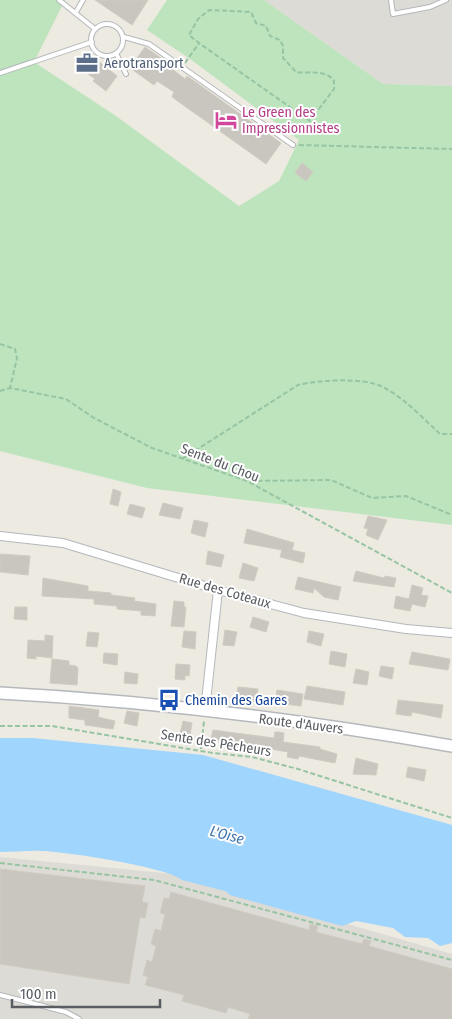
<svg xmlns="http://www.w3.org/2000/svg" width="452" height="1019" font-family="'Fira Sans Condensed',sans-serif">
  <rect width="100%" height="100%" fill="#eceae1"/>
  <g fill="#dddbd5">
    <polygon points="264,0 452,0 452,86 383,84"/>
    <polygon points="0,857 174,874 452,954 452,1019 0,1019"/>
  </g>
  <polygon fill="#bde4bd" points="0,0 65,0 34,62 116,116 239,206 279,181 299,140 193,61 147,30 167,0 264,0 383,84 452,86 452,525 147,488 0,451"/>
  <path fill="#a0d5fd" d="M 0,738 L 33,738 L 203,755 L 452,825 L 452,943 L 440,946 L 428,938 L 405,937 L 393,928 L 356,921 L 342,926 L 230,895 L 225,891 L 182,880 C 167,867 67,852 43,851 C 29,850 14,852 0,852 Z"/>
  <g fill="#c9c6c0" stroke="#d1cbbf">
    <polygon points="95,0 148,0 132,25"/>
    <polygon points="145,47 168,63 167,65 185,79 187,76 281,143 266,164 172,97 174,92 157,81 154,85 130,68"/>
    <polygon points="87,52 117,76 106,91 93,81 95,79 77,66"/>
    <polygon points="302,163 313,172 306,181 295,173"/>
    <polygon points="113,489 121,492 118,506 110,504"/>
    <polygon points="163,503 183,508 180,519 159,515"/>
    <polygon points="130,504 145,508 142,518 127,514"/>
    <polygon points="368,516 387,520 378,540 366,535 368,529 364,528"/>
    <polygon points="194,520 208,523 205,537 191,533"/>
    <polygon points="247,529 294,543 292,550 305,553 303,563 280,557 282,550 244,543"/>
    <polygon points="208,551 224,555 221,567 206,564"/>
    <polygon points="0,554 30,556 28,575 0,572"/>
    <polygon points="243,563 258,568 254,581 239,578"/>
    <polygon points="356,571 384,578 385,576 396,578 394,587 353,581"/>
    <polygon points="298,577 341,587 338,600 324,597 314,588 313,593 295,589"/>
    <polygon points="43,578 88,586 88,591 111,593 111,595 135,598 134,601 156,604 155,616 141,615 141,611 117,609 117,606 94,604 94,599 42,596"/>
    <polygon points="412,585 423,588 421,595 428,596 425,607 412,604 410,611 394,608 396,596 409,599"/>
    <polygon points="174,601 184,602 184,607 186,607 184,627 171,626"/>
    <polygon points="15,607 27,607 27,620 14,619"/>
    <polygon points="253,617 269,622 266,632 250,627"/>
    <polygon points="225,630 237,632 234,646 223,645"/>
    <polygon points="184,631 196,632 195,649 182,647"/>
    <polygon points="309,631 324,634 321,646 307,642"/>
    <polygon points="88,632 99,633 97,647 86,646"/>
    <polygon points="45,635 53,636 52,658 36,656 36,659 27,658 28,640 45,641"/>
    <polygon points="331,651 347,654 345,667 329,664"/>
    <polygon points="412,652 450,659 448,670 409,664"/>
    <polygon points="104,653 118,654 117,665 103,663"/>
    <polygon points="52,659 69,661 69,665 76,666 78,668 77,685 50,683"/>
    <polygon points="176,664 190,665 189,676 185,675 185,680 175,679"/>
    <polygon points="381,666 394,668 392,679 379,676"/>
    <polygon points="356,669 369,672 367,685 353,683"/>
    <polygon points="125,672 138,674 137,684 124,683"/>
    <polygon points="307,686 345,692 343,705 304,699"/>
    <polygon points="238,687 258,689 256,702 236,699"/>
    <polygon points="277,690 303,694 301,706 275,703"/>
    <polygon points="398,700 443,705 441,718 412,712 411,716 396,714"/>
    <polygon points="69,706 99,710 98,717 115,721 113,729 85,725 85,720 69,718"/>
    <polygon points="127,711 139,713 137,726 124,723"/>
    <polygon points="183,721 192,723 190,735 180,734"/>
    <polygon points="213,730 274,738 275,732 279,732 284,733 283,742 320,747 320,749 337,754 335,763 299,756 298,759 287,757 288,752 253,746 247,746 246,749 235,747 236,744 233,743 211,739"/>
    <polygon points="356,758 378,764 376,775 353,774"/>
    <polygon points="408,767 426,770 424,781 406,777"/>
    <polygon points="0,869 145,886 142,902 148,903 145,918 140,917 129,984 0,964"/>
    <polygon points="171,892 309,930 310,924 318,926 316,932 362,944 364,939 371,941 369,946 452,969 452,1019 248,1019 250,1014 228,1007 226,1013 182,1001 184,995 145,985 148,977 143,975 147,960 152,962 156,946 151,944 155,929 161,931 165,914 160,913 164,898 169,899"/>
  </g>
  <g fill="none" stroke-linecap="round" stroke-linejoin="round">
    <g stroke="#b4b7bb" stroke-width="6">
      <g id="service">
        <polyline points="59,0 95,29"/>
        <polyline points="391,0 393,14 430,7 446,0"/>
        <polyline points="76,12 83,0"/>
        <circle cx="107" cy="40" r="16"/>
        <polyline points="124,37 149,44 293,145"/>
        <polyline points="116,53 126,74"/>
        <polyline points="0,73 92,42"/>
        <polyline points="0,995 66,1012 79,1019"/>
      </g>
    </g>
    <g stroke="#b4b7bb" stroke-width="10">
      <g id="minor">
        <polyline points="0,536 63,543 218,590 304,613 406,629 452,633"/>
        <polyline points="205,711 218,590"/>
      </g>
    </g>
    <g stroke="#b5b8bd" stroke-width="14">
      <path id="secondary" d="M 0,693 C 150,701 304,720 452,746"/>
    </g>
    <g stroke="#97c4a3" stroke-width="2" stroke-dasharray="5 2.5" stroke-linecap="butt">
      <polyline points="185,63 199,43"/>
      <path d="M 296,111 L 319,109 L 334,89 L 334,81 C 326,69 309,74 296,72 L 283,58 L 283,46 L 280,40 L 270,36 L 266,26 L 256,23 L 251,12 L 209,10 L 198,19 L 189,35 L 199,43 L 311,122"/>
      <polyline points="299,145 452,149"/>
      <polyline points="0,344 15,349 17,358 10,388"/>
      <polyline points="0,391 10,388 66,399 94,418 152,448 247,481 452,593"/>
      <path d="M 182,459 L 298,385 C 318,380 363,377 383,387 C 404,398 423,418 440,434 L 452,434"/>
      <polyline points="250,481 331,480 372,498 406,496 452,515"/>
      <polyline points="0,726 52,726 213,753 252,757 298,769 452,818"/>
      <polyline points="201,749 204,721"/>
      <polyline points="0,863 154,880 452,960"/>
    </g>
    <use href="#service" stroke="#fff" stroke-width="4"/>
    <use href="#minor" stroke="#fff" stroke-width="8"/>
    <use href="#secondary" stroke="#fff" stroke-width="11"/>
  </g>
  <defs>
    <g id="office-bare" transform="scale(1.725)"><path d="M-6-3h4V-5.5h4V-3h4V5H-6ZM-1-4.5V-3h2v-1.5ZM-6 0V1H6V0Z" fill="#5c6f8a" stroke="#fff" stroke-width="2.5" paint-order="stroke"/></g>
    <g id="hotel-bare" transform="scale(1.725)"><path d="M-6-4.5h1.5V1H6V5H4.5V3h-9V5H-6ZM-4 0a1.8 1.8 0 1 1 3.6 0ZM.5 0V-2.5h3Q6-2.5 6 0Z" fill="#d1479c" stroke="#fff" stroke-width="2.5" paint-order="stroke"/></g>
    <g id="bus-bare" transform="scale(1.725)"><path d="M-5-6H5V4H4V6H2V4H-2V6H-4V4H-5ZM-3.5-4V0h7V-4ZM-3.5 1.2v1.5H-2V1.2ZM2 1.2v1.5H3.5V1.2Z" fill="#1a4fb4" stroke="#fff" stroke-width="2.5" paint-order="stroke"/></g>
  </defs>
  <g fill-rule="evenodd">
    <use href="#office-bare" x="87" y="63"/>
    <use href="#hotel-bare" x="226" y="120"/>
    <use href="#bus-bare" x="169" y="700"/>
  </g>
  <g text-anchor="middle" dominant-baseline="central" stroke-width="4" stroke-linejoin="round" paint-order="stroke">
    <g font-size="14" fill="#4e5e75" stroke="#fff" text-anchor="start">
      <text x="104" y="63">Aerotransport</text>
    </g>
    <g font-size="14" fill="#b23c85" stroke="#fff" text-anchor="start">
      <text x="242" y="112">Le Green des<tspan x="242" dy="16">Impressionnistes</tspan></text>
    </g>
    <g font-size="14" fill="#595d61" stroke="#fff">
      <text transform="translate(220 463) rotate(21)">Sente du Chou</text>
      <text transform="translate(225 591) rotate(16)">Rue des Coteaux</text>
      <text transform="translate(301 724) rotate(7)">Route d'Auvers</text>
      <text transform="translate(216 743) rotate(9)">Sente des Pêcheurs</text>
    </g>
    <g font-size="14" fill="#164399" stroke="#fff" text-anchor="start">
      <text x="185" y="700">Chemin des Gares</text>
    </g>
    <g font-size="15" font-style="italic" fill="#3f75ae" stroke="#fff">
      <text transform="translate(227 835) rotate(15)">L'Oise</text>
    </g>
  </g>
  <path d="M12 999v8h148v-8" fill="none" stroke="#595d61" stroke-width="2.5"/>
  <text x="20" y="999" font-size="15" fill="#595d61" stroke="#ffffff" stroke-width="4" paint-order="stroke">100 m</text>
</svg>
